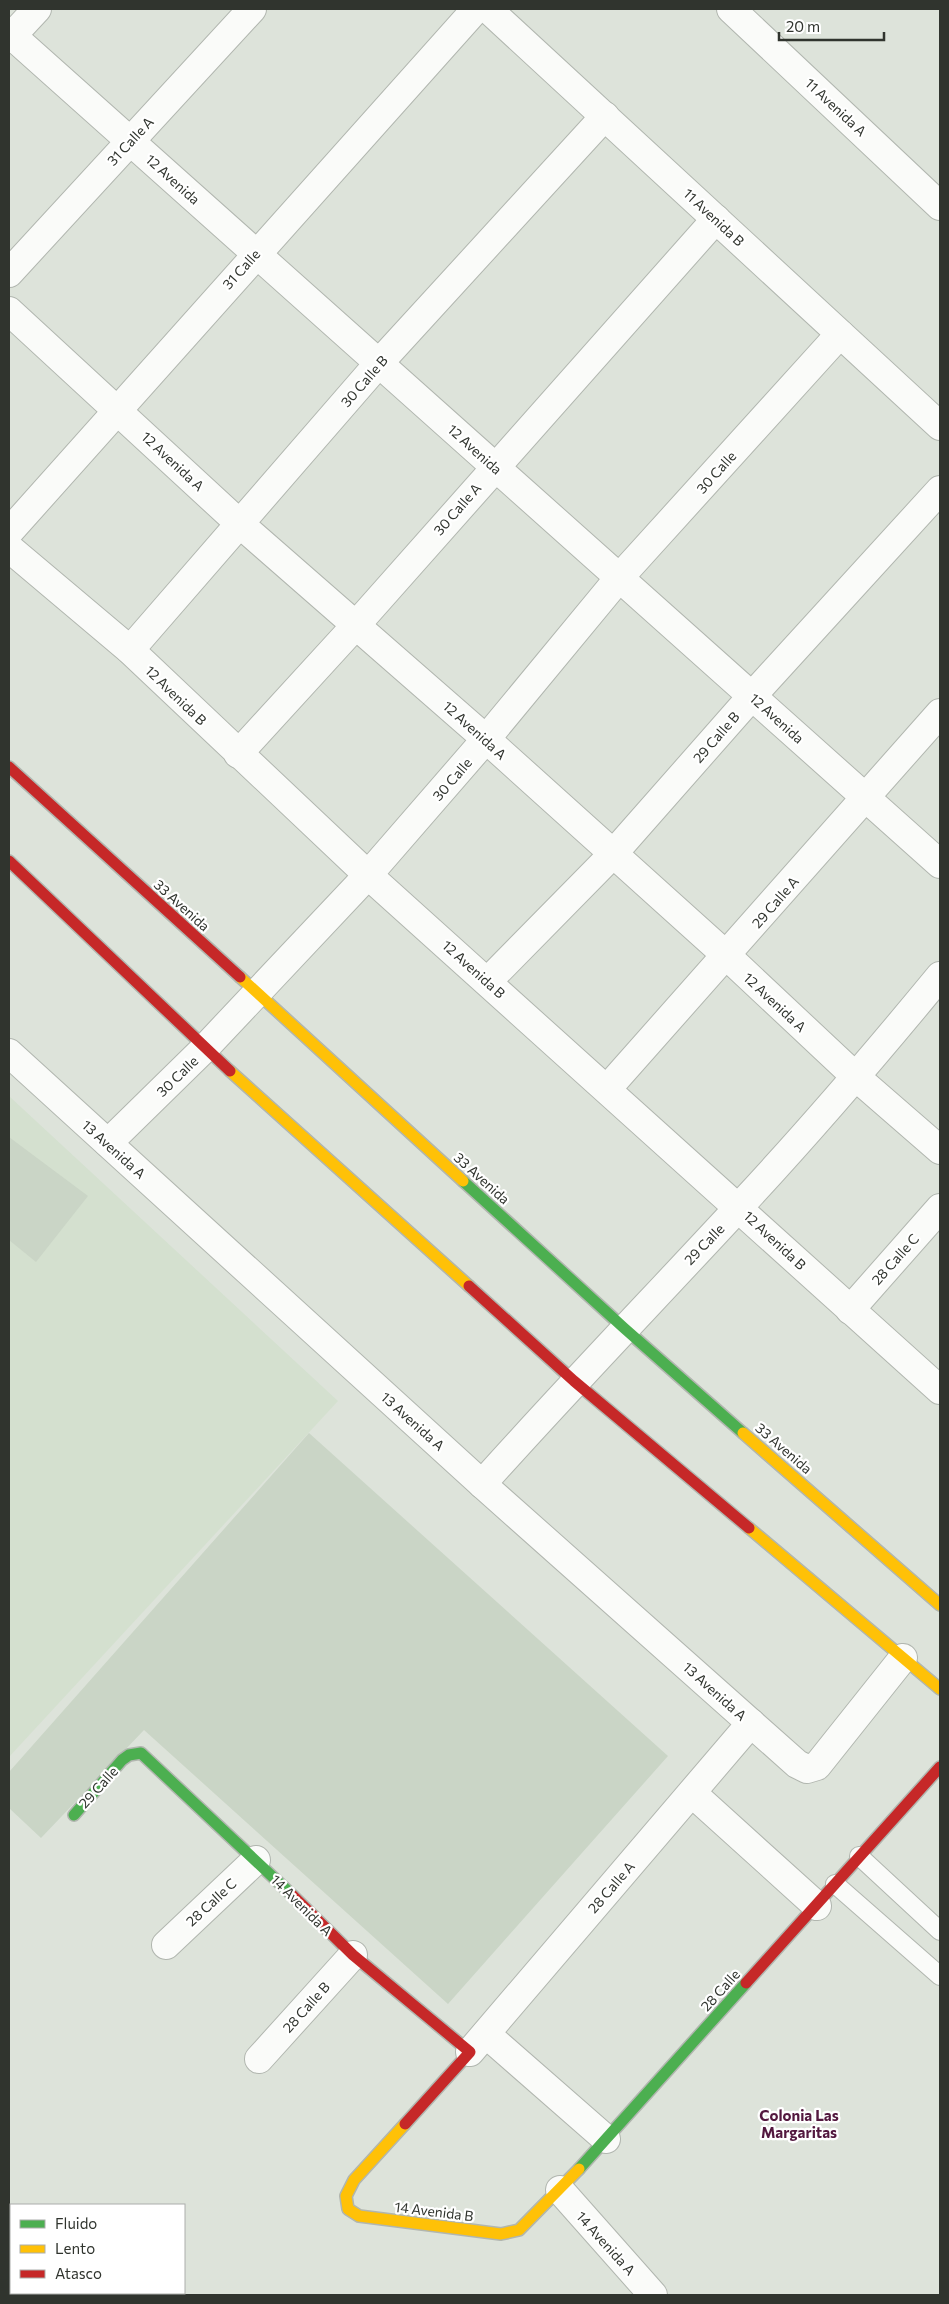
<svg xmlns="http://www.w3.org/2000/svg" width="949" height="2304" font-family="Commissioner,sans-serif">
  <rect width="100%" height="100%" fill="#dde3da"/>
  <polygon fill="#d4e0cf" points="9,1096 338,1401 9,1757"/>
  <g fill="#cad5c6">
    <polygon points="9,1137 88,1196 36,1262 9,1240"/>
    <polygon points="309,1433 668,1756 448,2004 144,1730 41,1838 9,1808 9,1772"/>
  </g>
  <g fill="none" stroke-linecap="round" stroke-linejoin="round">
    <g stroke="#b1b6af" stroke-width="20">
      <g id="lane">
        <polyline points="859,1856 940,1931"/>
        <polyline points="835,1884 940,1976"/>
      </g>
    </g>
    <g stroke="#b1b6af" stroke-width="30">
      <g id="street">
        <polyline points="488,9 940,426"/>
        <polyline points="731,9 940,206"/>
        <polyline points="9,33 940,864"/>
        <polyline points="9,39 37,9"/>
        <polyline points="9,273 252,9"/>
        <polyline points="9,311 240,524 486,739 727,956 856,1077 940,1150"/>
        <polyline points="9,532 476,9"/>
        <polyline points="9,548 130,650 368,875 940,1390"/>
        <polyline points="130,650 379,363 605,116"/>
        <polyline points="238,754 356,625 716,219"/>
        <polyline points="488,981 612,855 752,696 940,490"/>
        <polyline points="9,1053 482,1484 797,1764 807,1769 817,1766 903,1658"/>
        <polyline points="607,1089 940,713"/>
        <polyline points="108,1143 205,1048 368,875 486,739 619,578 840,334"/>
        <polyline points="850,1310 940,1208"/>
        <path d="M 482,1484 C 566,1390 653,1300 739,1207 C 809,1132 875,1055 940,976"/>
        <polyline points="692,1793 817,1906"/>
        <polyline points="166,1945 256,1860"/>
        <polyline points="486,2034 606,2139"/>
        <polyline points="470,2052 751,1723"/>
        <polyline points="259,2059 353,1955"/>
        <polyline points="560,2190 653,2295"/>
      </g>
    </g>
    <g stroke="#b1b6af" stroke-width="14">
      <g id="fast">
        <polyline points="463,1181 624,1328 743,1433"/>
        <polyline points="74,1815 122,1760 129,1755 141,1753 292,1895"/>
        <polyline points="579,2169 746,1983"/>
      </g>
    </g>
    <g stroke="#b1b6af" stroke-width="14">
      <g id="slow">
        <polyline points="240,977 463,1181"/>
        <polyline points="230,1071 469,1286"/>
        <polyline points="743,1433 940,1605"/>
        <polyline points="749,1528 940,1689"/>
        <polyline points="405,2124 354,2180 346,2196 348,2209 359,2216 501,2234 519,2230 579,2169"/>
      </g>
    </g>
    <g stroke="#b1b6af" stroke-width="14">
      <g id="jam">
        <polyline points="9,767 240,977"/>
        <polyline points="9,861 230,1071"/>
        <polyline points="469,1286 574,1381 749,1528"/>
        <polyline points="292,1895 353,1955 470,2052 405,2124"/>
        <polyline points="746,1983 940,1767"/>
      </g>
    </g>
    <use href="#lane" stroke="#fafbf9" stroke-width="18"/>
    <use href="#street" stroke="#fafbf9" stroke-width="28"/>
    <use href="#fast" stroke="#4caf50" stroke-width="11"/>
    <use href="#slow" stroke="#ffc107" stroke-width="11"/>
    <use href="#jam" stroke="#c62828" stroke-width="11"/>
  </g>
  <g text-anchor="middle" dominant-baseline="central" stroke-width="4.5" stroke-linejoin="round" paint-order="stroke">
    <g font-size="14" fill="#30342e" stroke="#fff">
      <text transform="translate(836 107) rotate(43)">11 Avenida A</text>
      <text transform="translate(130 141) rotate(-47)">31 Calle A</text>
      <text transform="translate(173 179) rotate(42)">12 Avenida</text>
      <text transform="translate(714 217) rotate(43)">11 Avenida B</text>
      <text transform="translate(241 269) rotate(-48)">31 Calle</text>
      <text transform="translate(364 381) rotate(-49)">30 Calle B</text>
      <text transform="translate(475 449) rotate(42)">12 Avenida</text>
      <text transform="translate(173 461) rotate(43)">12 Avenida A</text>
      <text transform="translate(716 472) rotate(-48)">30 Calle</text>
      <text transform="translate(457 509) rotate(-49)">30 Calle A</text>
      <text transform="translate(176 695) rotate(44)">12 Avenida B</text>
      <text transform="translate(777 718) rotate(42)">12 Avenida</text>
      <text transform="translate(475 730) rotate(42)">12 Avenida A</text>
      <text transform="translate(716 737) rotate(-49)">29 Calle B</text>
      <text transform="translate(452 779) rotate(-49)">30 Calle</text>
      <text transform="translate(775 902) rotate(-49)">29 Calle A</text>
      <text transform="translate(182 905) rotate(42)">33 Avenida</text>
      <text transform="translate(474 969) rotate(42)">12 Avenida B</text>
      <text transform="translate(775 1002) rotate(43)">12 Avenida A</text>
      <text transform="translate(177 1076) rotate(-44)">30 Calle</text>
      <text transform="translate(114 1149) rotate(42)">13 Avenida A</text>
      <text transform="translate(482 1178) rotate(42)">33 Avenida</text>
      <text transform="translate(775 1240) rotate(43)">12 Avenida B</text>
      <text transform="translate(704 1244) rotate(-46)">29 Calle</text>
      <text transform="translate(895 1259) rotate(-48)">28 Calle C</text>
      <text transform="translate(413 1421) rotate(42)">13 Avenida A</text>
      <text transform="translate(784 1448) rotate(41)">33 Avenida</text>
      <text transform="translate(715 1691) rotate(42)">13 Avenida A</text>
      <text transform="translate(98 1787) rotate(-48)">29 Calle</text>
      <text transform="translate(611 1887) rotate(-49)">28 Calle A</text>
      <text transform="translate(211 1902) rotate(-43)">28 Calle C</text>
      <text transform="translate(302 1905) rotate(45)">14 Avenida A</text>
      <text transform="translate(720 1990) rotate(-48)">28 Calle</text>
      <text transform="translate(306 2007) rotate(-48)">28 Calle B</text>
      <text transform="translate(434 2211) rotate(7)">14 Avenida B</text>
      <text transform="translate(606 2243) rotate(48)">14 Avenida A</text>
    </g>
    <g font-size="15" font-weight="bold" fill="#53183f" stroke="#fff">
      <text x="799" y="2115">Colonia Las<tspan x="799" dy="17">Margaritas</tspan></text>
    </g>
  </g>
  <rect width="949" height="2304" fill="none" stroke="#30342e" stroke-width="20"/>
  <rect x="10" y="2204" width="175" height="90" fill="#ffffff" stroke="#acaeab"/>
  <rect x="20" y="2220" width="25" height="8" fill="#4caf50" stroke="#acaeab"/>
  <text x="55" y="2229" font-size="15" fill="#30342e">Fluido</text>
  <rect x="20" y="2245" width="25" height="8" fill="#ffc107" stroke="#acaeab"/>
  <text x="55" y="2254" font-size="15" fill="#30342e">Lento</text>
  <rect x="20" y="2270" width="25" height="8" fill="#c62828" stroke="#acaeab"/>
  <text x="55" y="2279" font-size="15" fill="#30342e">Atasco</text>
  <path d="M779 32v8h105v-8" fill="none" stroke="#30342e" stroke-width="2.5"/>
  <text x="786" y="32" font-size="15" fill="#30342e" stroke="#ffffff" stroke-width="4" paint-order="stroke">20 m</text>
</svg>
